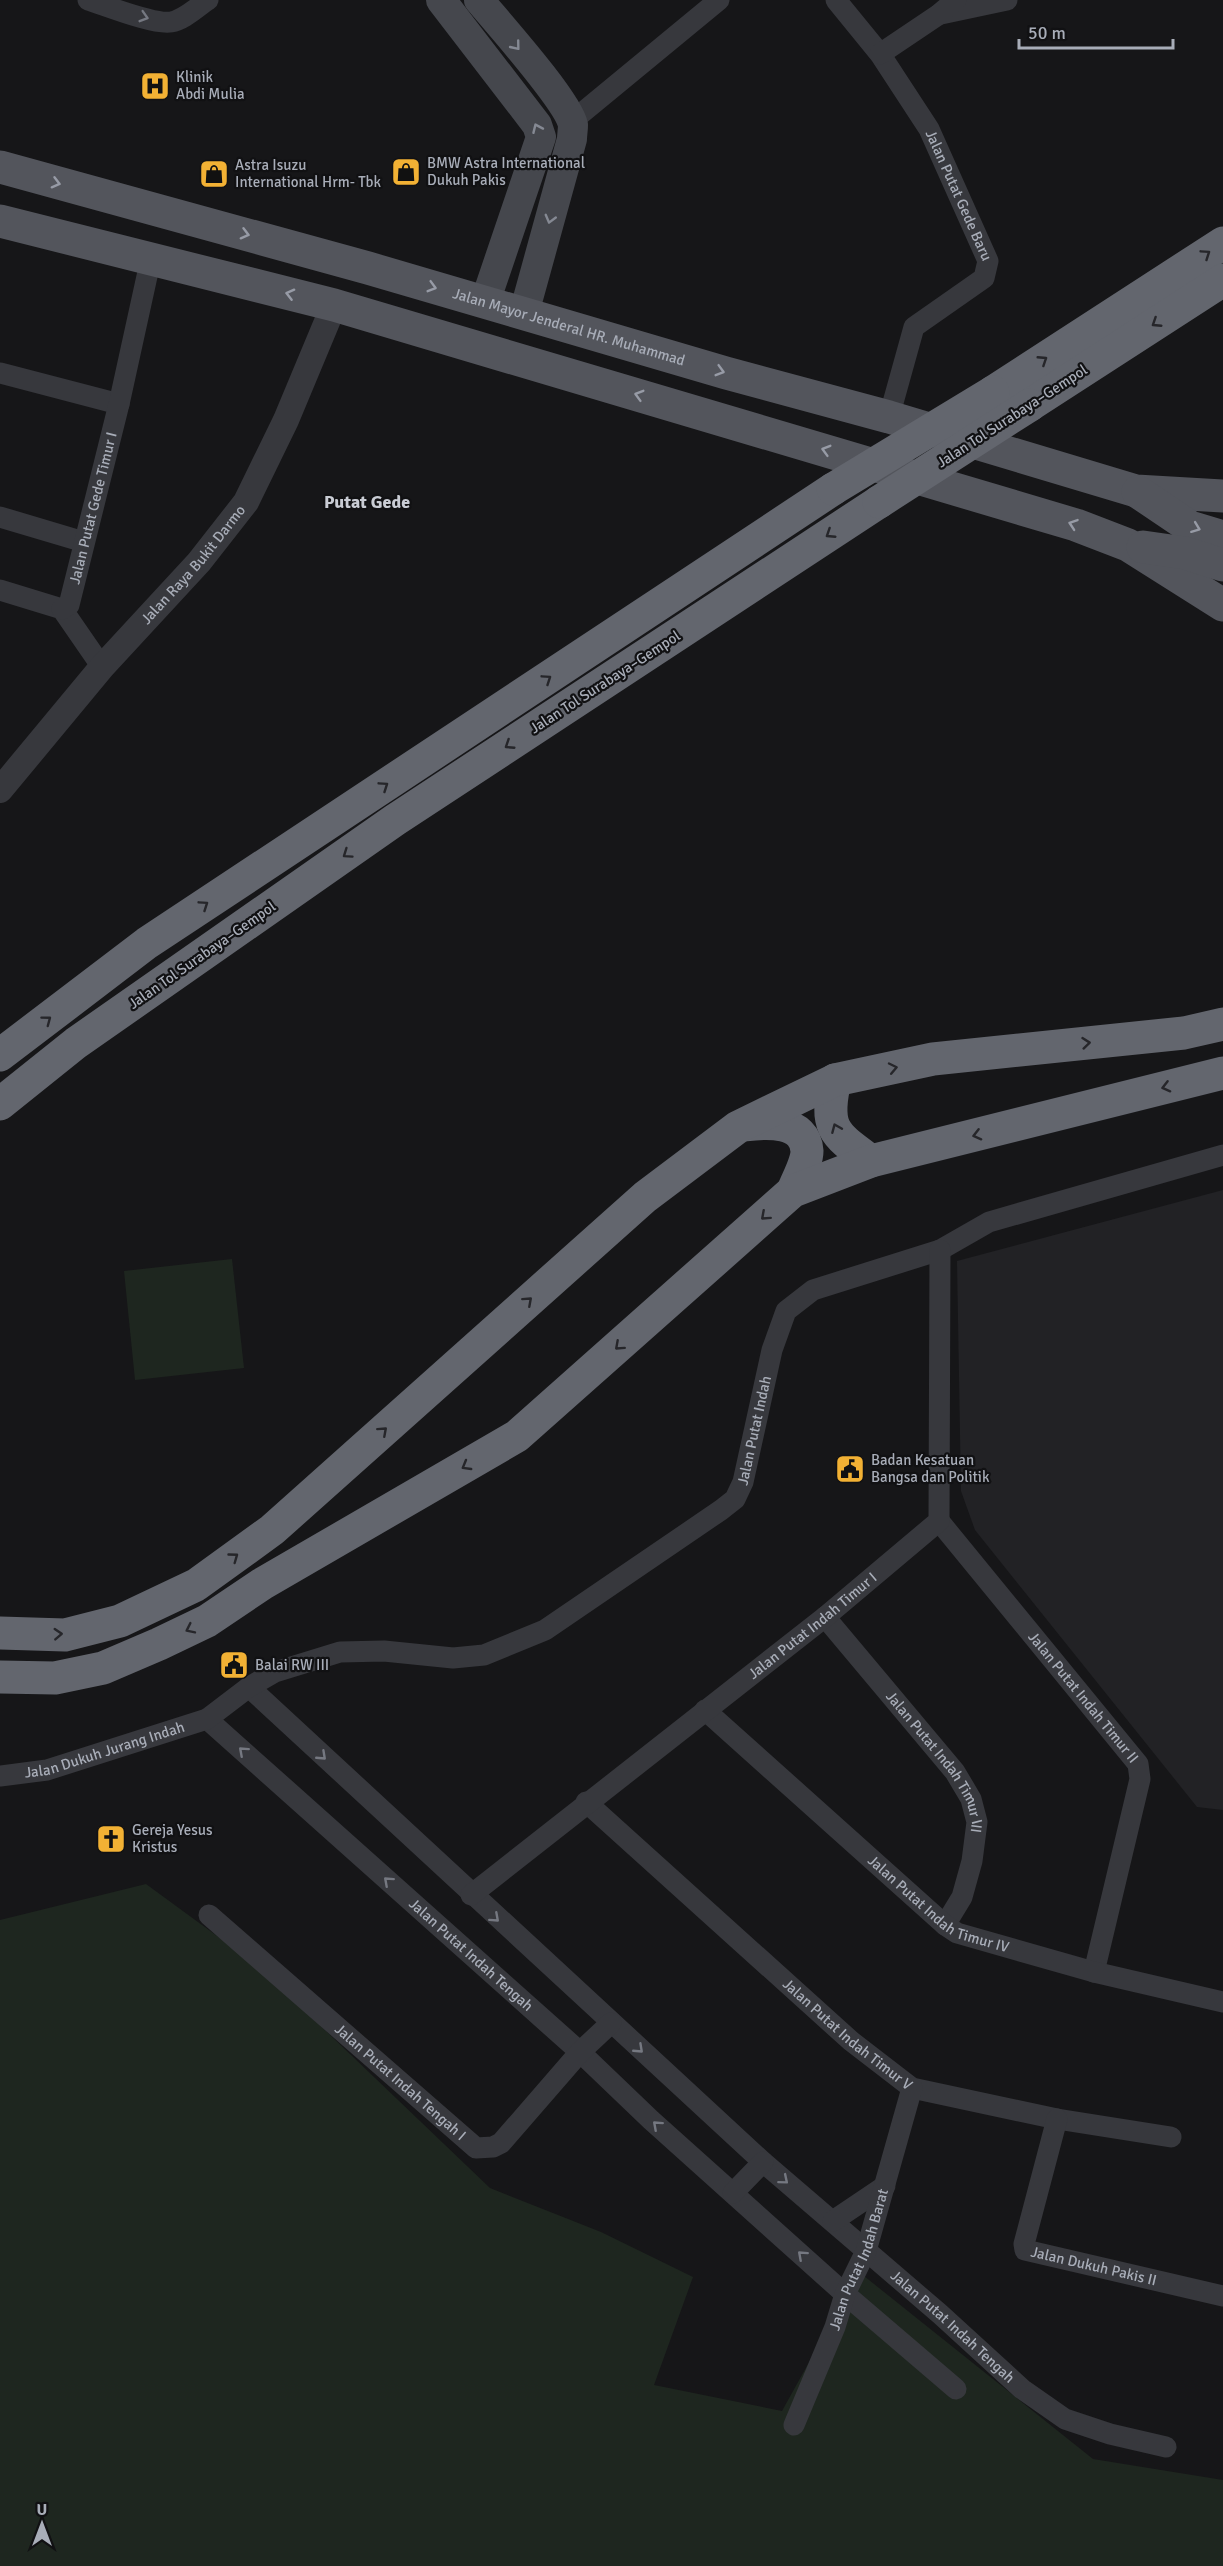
<svg xmlns="http://www.w3.org/2000/svg" width="1223" height="2566" font-family="Signika,sans-serif">
  <rect width="100%" height="100%" fill="#161618"/>
  <polygon fill="#222225" points="1223,1190 1223,1810 1197,1807 975,1530 961,1491 957,1261"/>
  <g fill="#1e261f">
    <polygon points="232,1259 244,1368 135,1380 124,1271"/>
    <polygon points="146,1884 258,1966 490,2188 601,2232 693,2277 654,2385 782,2411 859,2272 1093,2459 1223,2480 1223,2566 0,2566 0,1920"/>
  </g>
  <g fill="none" stroke-linecap="round" stroke-linejoin="round">
    <g stroke="#37383d" stroke-width="21">
      <path d="M 88,0 C 107,6 154,25 171,22 C 184,20 197,7 208,0"/>
      <path id="s1" d="M 836,0 L 880,54 L 929,129 L 988,261 L 984,278 L 914,327 L 889,417"/>
      <polyline points="941,14 1007,0"/>
      <polyline points="880,54 938,15 956,0"/>
      <polyline points="571,122 719,0"/>
      <polyline points="0,373 119,404"/>
      <polyline points="0,517 84,542"/>
      <polyline points="0,590 62,609 102,667"/>
      <path id="s2" d="M 62,609 L 69,605 L 119,404 L 151,258"/>
      <path id="s3" d="M 939,1521 L 1138,1764 L 1140,1779 L 1094,1972"/>
      <path id="s4" d="M 825,1617 L 955,1772 L 971,1799 L 977,1822 L 972,1861 L 962,1897 L 945,1925"/>
      <path id="s5" d="M 249,1687 L 763,2162 L 940,2314 L 1022,2389 L 1065,2419 L 1110,2434 L 1166,2447"/>
      <path id="s6" d="M 705,1710 L 945,1925 L 957,1933 L 1094,1972 L 1223,2002"/>
      <path id="s7" d="M 207,1719 L 580,2052 L 651,2120 L 845,2294 L 956,2389"/>
      <path id="s8" d="M 0,1776 L 47,1770 L 207,1719 L 249,1687 L 275,1672 L 340,1652 L 384,1651 L 453,1658 L 484,1655 L 545,1630 L 721,1510 L 735,1499 L 743,1482 L 772,1350 L 786,1311 L 813,1290 L 940,1250 L 989,1222 L 1223,1155"/>
      <path id="s9" d="M 586,1802 L 851,2041 L 912,2088 L 1057,2119 L 1171,2137"/>
      <path id="s10" d="M 471,1895 L 825,1617 L 939,1521 L 940,1250"/>
      <path id="s11" d="M 209,1915 L 476,2148 L 493,2147 L 501,2143 L 580,2052 L 611,2023"/>
      <path id="s12" d="M 1057,2119 L 1024,2244 L 1025,2250 L 1223,2296"/>
      <polyline points="733,2193 763,2162"/>
      <polyline points="833,2221 885,2186"/>
      <path id="s13" d="M 794,2425 L 835,2327 L 845,2294 L 866,2251 L 912,2088"/>
    </g>
    <path stroke="#37383d" stroke-width="26" id="s14" d="M 0,790 L 102,667 L 199,562 L 246,502 L 286,420 L 334,305"/>
    <g stroke="#45474d" stroke-width="30">
      <polyline points="441,0 537,125 541,137 485,302"/>
      <path d="M 479,0 C 498,23 568,101 573,125 C 573,130 572,135 572,139 L 524,313"/>
    </g>
    <g stroke="#53555c" stroke-width="33">
      <path id="s15" d="M 0,167 L 368,268 L 726,373 L 889,417 L 1136,491 L 1223,496"/>
      <polyline points="0,221 334,305 1076,525 1128,545 1223,605"/>
      <polyline points="1138,492 1190,527 1223,537"/>
      <polyline points="1143,547 1185,553 1223,565"/>
    </g>
    <g stroke="#63666e" stroke-width="33">
      <polyline points="993,392 1223,243"/>
      <polyline points="1030,405 1223,280"/>
      <polyline points="0,1055 147,943 833,489"/>
      <path d="M 835,1080 C 824,1129 834,1134 871,1161"/>
      <polyline points="0,1104 76,1043 395,820 879,502"/>
      <path d="M 745,1125 C 767,1122 805,1120 807,1151 C 807,1163 797,1180 793,1191"/>
      <polyline points="0,1633 65,1635 120,1621 196,1585 272,1530 645,1197 738,1127 835,1080 933,1059 1184,1033 1223,1024"/>
      <polyline points="0,1677 55,1678 103,1668 159,1644 207,1621 262,1584 517,1436 793,1191 871,1161 1223,1073"/>
    </g>
    <g stroke="#63666e" stroke-width="33">
      <polyline points="833,489 993,392"/>
      <polyline points="879,502 1030,405"/>
    </g>
  </g>
  <defs><path id="oneway-chevron" d="M-2-3.5L2.5 0L-2 3.5" fill="none" stroke-width="1.6" stroke-linecap="round" stroke-linejoin="round" transform="scale(1.5)"/></defs>
  <g stroke="#757881">
    <use href="#oneway-chevron" transform="translate(144 17) rotate(17)"/>
    <use href="#oneway-chevron" transform="translate(243 1751) rotate(-138)"/>
    <use href="#oneway-chevron" transform="translate(322 1756) rotate(43)"/>
    <use href="#oneway-chevron" transform="translate(388 1881) rotate(-138)"/>
    <use href="#oneway-chevron" transform="translate(495 1918) rotate(42)"/>
    <use href="#oneway-chevron" transform="translate(639 2049) rotate(43)"/>
    <use href="#oneway-chevron" transform="translate(657 2125) rotate(-138)"/>
    <use href="#oneway-chevron" transform="translate(784 2180) rotate(40)"/>
    <use href="#oneway-chevron" transform="translate(802 2255) rotate(-138)"/>
  </g>
  <g stroke="#858993">
    <use href="#oneway-chevron" transform="translate(516 46) rotate(51)"/>
    <use href="#oneway-chevron" transform="translate(537 128) rotate(-114)"/>
    <use href="#oneway-chevron" transform="translate(550 219) rotate(105)"/>
  </g>
  <g stroke="#979ba6">
    <use href="#oneway-chevron" transform="translate(56 183) rotate(15)"/>
    <use href="#oneway-chevron" transform="translate(245 234) rotate(15)"/>
    <use href="#oneway-chevron" transform="translate(432 287) rotate(16)"/>
    <use href="#oneway-chevron" transform="translate(290 294) rotate(-166)"/>
    <use href="#oneway-chevron" transform="translate(720 371) rotate(16)"/>
    <use href="#oneway-chevron" transform="translate(639 395) rotate(-164)"/>
    <use href="#oneway-chevron" transform="translate(826 450) rotate(-164)"/>
    <use href="#oneway-chevron" transform="translate(1073 524) rotate(-161)"/>
    <use href="#oneway-chevron" transform="translate(1196 528) rotate(21)"/>
  </g>
  <g stroke="#26262a">
    <use href="#oneway-chevron" transform="translate(1206 254) rotate(-34)"/>
    <use href="#oneway-chevron" transform="translate(1156 323) rotate(147)"/>
    <use href="#oneway-chevron" transform="translate(1043 360) rotate(-33)"/>
    <use href="#oneway-chevron" transform="translate(830 534) rotate(147)"/>
    <use href="#oneway-chevron" transform="translate(547 679) rotate(-34)"/>
    <use href="#oneway-chevron" transform="translate(509 745) rotate(147)"/>
    <use href="#oneway-chevron" transform="translate(384 786) rotate(-34)"/>
    <use href="#oneway-chevron" transform="translate(347 854) rotate(145)"/>
    <use href="#oneway-chevron" transform="translate(204 905) rotate(-34)"/>
    <use href="#oneway-chevron" transform="translate(47 1020) rotate(-37)"/>
    <use href="#oneway-chevron" transform="translate(1086 1043) rotate(-6)"/>
    <use href="#oneway-chevron" transform="translate(893 1068) rotate(-12)"/>
    <use href="#oneway-chevron" transform="translate(1166 1087) rotate(166)"/>
    <use href="#oneway-chevron" transform="translate(836 1128) rotate(-113)"/>
    <use href="#oneway-chevron" transform="translate(977 1135) rotate(166)"/>
    <use href="#oneway-chevron" transform="translate(765 1216) rotate(138)"/>
    <use href="#oneway-chevron" transform="translate(528 1301) rotate(-42)"/>
    <use href="#oneway-chevron" transform="translate(619 1346) rotate(138)"/>
    <use href="#oneway-chevron" transform="translate(383 1431) rotate(-42)"/>
    <use href="#oneway-chevron" transform="translate(466 1466) rotate(150)"/>
    <use href="#oneway-chevron" transform="translate(234 1557) rotate(-36)"/>
    <use href="#oneway-chevron" transform="translate(190 1629) rotate(154)"/>
    <use href="#oneway-chevron" transform="translate(58 1634) rotate(-3)"/>
  </g>
  <defs>
    <g id="hospital-square" transform="scale(1.5)"><rect x="-9" y="-9" width="18" height="18" rx="4" fill="#f2b134" stroke="#111113"/><path d="M-5-5h3v3.5h4V-5h3V5h-3V1.5h-4V5h-3Z" fill="#111"/></g>
    <g id="shop-square" transform="scale(1.5)"><rect x="-9" y="-9" width="18" height="18" rx="4" fill="#f2b134" stroke="#111113"/><path d="M-5-2.5h2.3a2.7 3.5 0 0 1 5.4 0H5L5.5 6h-11ZM-1.5-2.5h3a1.5 2.3 0 0 0-3 0Z" fill="#111"/></g>
    <g id="civic-square" transform="scale(1.5)"><rect x="-9" y="-9" width="18" height="18" rx="4" fill="#f2b134" stroke="#111113"/><path d="M-.6-6.5H3V-4.5H.6V-3L4-1V1h2V6H-6V1h2V-1L-.6-3ZM-1.2 2.5V6h2.4V2.5Z" fill="#111"/></g>
    <g id="church-square" transform="scale(1.5)"><rect x="-9" y="-9" width="18" height="18" rx="4" fill="#f2b134" stroke="#111113"/><path d="M-1.2-6h2.4v3.5h3.3v2.4h-3.3V6h-2.4V-.1h-3.3v-2.4h3.3Z" fill="#111"/></g>
  </defs>
  <g fill-rule="evenodd">
    <use href="#hospital-square" x="155" y="86"/>
    <use href="#shop-square" x="406" y="172"/>
    <use href="#shop-square" x="214" y="174"/>
    <use href="#civic-square" x="850" y="1469"/>
    <use href="#civic-square" x="234" y="1665"/>
    <use href="#church-square" x="111" y="1839"/>
  </g>
  <g text-anchor="middle" dominant-baseline="central" stroke-width="4.5" stroke-linejoin="round" paint-order="stroke">
    <g font-size="15" fill="#a8adb8" stroke="#111113" text-anchor="start">
      <text x="176" y="77">Klinik<tspan x="176" dy="17">Abdi Mulia</tspan></text>
      <text x="427" y="163">BMW Astra International<tspan x="427" dy="17">Dukuh Pakis</tspan></text>
      <text x="235" y="165">Astra Isuzu<tspan x="235" dy="17">International Hrm- Tbk</tspan></text>
      <text x="871" y="1460">Badan Kesatuan<tspan x="871" dy="17">Bangsa dan Politik</tspan></text>
      <text x="255" y="1665">Balai RW III</text>
      <text x="132" y="1830">Gereja Yesus<tspan x="132" dy="17">Kristus</tspan></text>
    </g>
    <g font-size="15" fill="#a8adb8" stroke="#111113">
      <text stroke="none"><textPath href="#s1" startOffset="232">Jalan Putat Gede Baru</textPath></text>
      <text stroke="none"><textPath href="#s15" startOffset="591">Jalan Mayor Jenderal HR. Muhammad</textPath></text>
      <text transform="translate(1012 416) rotate(-33)">Jalan Tol Surabaya–Gempol</text>
      <text stroke="none"><textPath href="#s2" startOffset="108">Jalan Putat Gede Timur I</textPath></text>
      <text stroke="none"><textPath href="#s14" startOffset="297">Jalan Raya Bukit Darmo</textPath></text>
      <text transform="translate(605 682) rotate(-33)">Jalan Tol Surabaya–Gempol</text>
      <text transform="translate(202 955) rotate(-35)">Jalan Tol Surabaya–Gempol</text>
      <text stroke="none"><textPath href="#s8" startOffset="879">Jalan Putat Indah</textPath></text>
      <text stroke="none"><textPath href="#s10" startOffset="435">Jalan Putat Indah Timur I</textPath></text>
      <text stroke="none"><textPath href="#s3" startOffset="228">Jalan Putat Indah Timur II</textPath></text>
      <text stroke="none"><textPath href="#s8" startOffset="108">Jalan Dukuh Jurang Indah</textPath></text>
      <text stroke="none"><textPath href="#s4" startOffset="184">Jalan Putat Indah Timur III</textPath></text>
      <text stroke="none"><textPath href="#s6" startOffset="306">Jalan Putat Indah Timur IV</textPath></text>
      <text stroke="none"><textPath href="#s7" startOffset="354">Jalan Putat Indah Tengah</textPath></text>
      <text stroke="none"><textPath href="#s9" startOffset="350">Jalan Putat Indah Timur V</textPath></text>
      <text stroke="none"><textPath href="#s11" startOffset="254">Jalan Putat Indah Tengah I</textPath></text>
      <text stroke="none"><textPath href="#s13" startOffset="178">Jalan Putat Indah Barat</textPath></text>
      <text stroke="none"><textPath href="#s12" startOffset="206">Jalan Dukuh Pakis II</textPath></text>
      <text stroke="none"><textPath href="#s5" startOffset="951">Jalan Putat Indah Tengah</textPath></text>
    </g>
    <g font-size="18" font-weight="bold" fill="#c9ccd4" stroke="#111113">
      <text x="367" y="502">Putat Gede</text>
    </g>
  </g>
  <g transform="translate(42 2524)" stroke="#111113" stroke-width="4.5" paint-order="stroke">
  <path d="M0-4.5L10 22L0 15L-10 22Z" fill="#a8adb8"/>
  <text y="-9" font-size="16" font-weight="bold" text-anchor="middle" fill="#a8adb8">U</text>
  </g>
  <path d="M1019 39v9h154v-9" fill="none" stroke="#a8adb8" stroke-width="3"/>
  <text x="1028" y="39" font-size="18" fill="#a8adb8" stroke="#111113" stroke-width="4.5" paint-order="stroke">50 m</text>
</svg>
